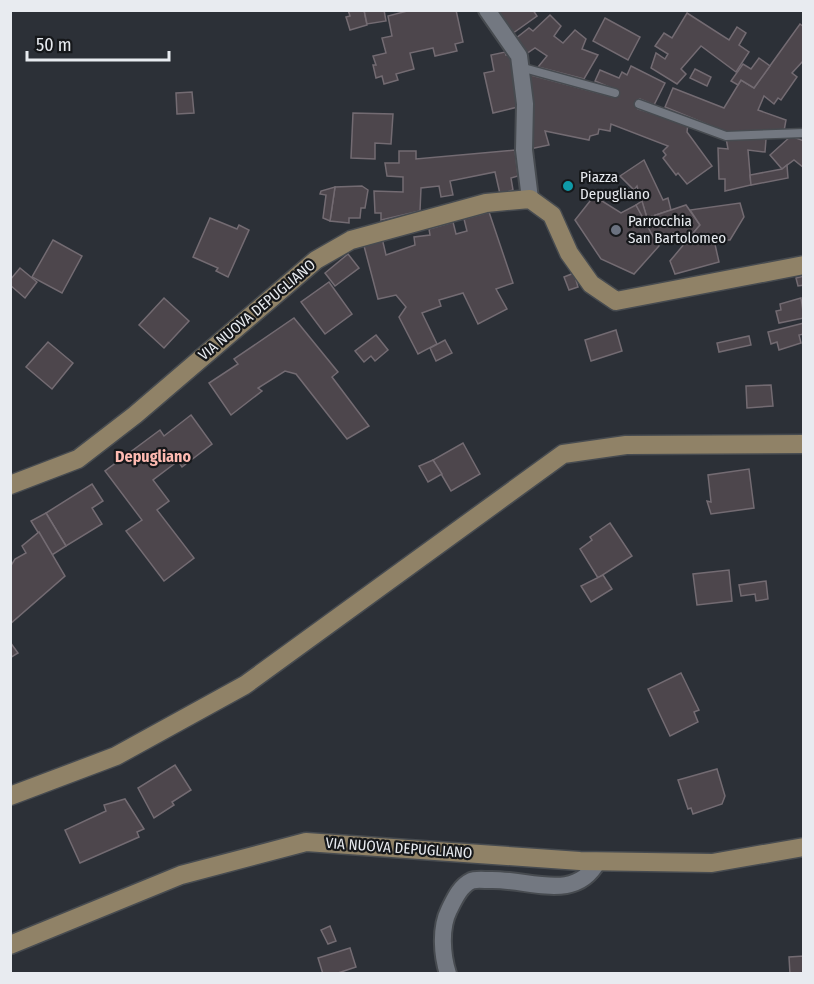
<svg xmlns="http://www.w3.org/2000/svg" width="814" height="984" font-family="'Fira Sans Condensed',sans-serif">
  <rect width="100%" height="100%" fill="#2c3037"/>
  <g fill="#4d464c" stroke="#736b72" stroke-width="1.5">
    <polygon points="348,10 364,10 367,25 350,30 346,17 350,16"/>
    <polygon points="364,10 384,10 386,21 367,24"/>
    <polygon points="411,10 456,10 463,42 455,44 457,51 435,56 433,48 410,53 414,69 396,74 398,80 384,84 382,76 376,78 373,65 376,65 373,56 386,53 382,38 392,36 388,16"/>
    <polygon points="492,10 533,10 537,16 509,36"/>
    <polygon points="687,13 729,40 737,27 746,33 739,45 749,52 736,72 701,46 681,69 686,74 677,84 651,68 656,53 665,59 668,54 655,46 664,33 672,38"/>
    <polygon points="550,15 561,26 554,36 563,43 575,30 586,39 582,49 598,55 584,79 538,67 547,56 535,48 523,56 511,42 529,28 533,31"/>
    <polygon points="605,18 640,37 628,60 593,41"/>
    <polygon points="800,24 804,27 804,60 792,73 797,77 781,100 778,98 774,104 764,96 758,110 786,120 784,131 728,133 665,107 673,88 724,108 741,80 754,88"/>
    <polygon points="505,52 506,55 513,53 522,106 493,113 484,73 494,71 491,55"/>
    <polygon points="759,58 770,66 754,88 741,80 738,85 731,81 743,64 751,69"/>
    <polygon points="631,66 665,83 654,105 640,99 638,109 688,124 687,132 712,166 687,184 678,173 676,175 663,158 666,155 663,151 668,146 611,124 610,131 599,129 598,134 590,136 589,140 545,131 549,145 525,150 527,74 614,97 616,90 595,81 600,70 619,78 622,72 627,75"/>
    <polygon points="695,69 711,77 707,86 690,78"/>
    <polygon points="192,92 194,113 177,114 176,93"/>
    <polygon points="353,113 393,114 391,144 375,143 375,159 351,158"/>
    <polygon points="791,136 804,141 804,168 794,160 782,169 770,155"/>
    <polygon points="726,138 766,139 765,152 748,150 751,185 725,191 725,179 719,179 718,148 728,149"/>
    <polygon points="515,150 518,176 511,178 513,190 500,194 495,172 450,181 453,195 441,197 439,186 421,188 420,211 381,220 381,213 375,213 374,191 403,192 403,177 387,176 385,163 399,163 399,151 416,151 416,159"/>
    <polygon points="644,160 663,200 668,198 671,210 647,218 637,186 634,190 620,176"/>
    <polygon points="787,165 788,178 751,185 750,175 782,169"/>
    <polygon points="362,186 368,190 365,208 361,208 360,218 349,218 349,223 330,221 335,187"/>
    <polygon points="335,187 330,221 323,218 326,195 320,194 321,191"/>
    <polygon points="594,196 621,213 636,205 659,246 634,274 601,259 575,220"/>
    <polygon points="642,201 647,218 686,205 700,225 683,245 674,233 655,240 636,205"/>
    <polygon points="740,203 744,217 730,240 714,240 719,262 675,274 670,261 700,225 690,210"/>
    <polygon points="489,212 513,283 496,289 507,309 478,324 463,293 439,300 441,306 422,313 437,344 418,354 399,317 406,307 396,295 378,299 364,246 382,238 386,255 415,245 414,237 430,235 429,229 453,222 456,234 467,231 464,219"/>
    <polygon points="210,218 237,229 239,225 249,230 228,277 216,271 218,268 193,257"/>
    <polygon points="53,240 82,256 62,293 32,277"/>
    <polygon points="348,254 359,268 335,286 325,273"/>
    <polygon points="20,268 37,282 25,298 10,285 10,280"/>
    <polygon points="574,273 578,287 569,290 564,277"/>
    <polygon points="804,276 804,285 798,286 796,278"/>
    <polygon points="329,282 352,314 325,334 301,302"/>
    <polygon points="164,298 189,321 164,348 139,325"/>
    <polygon points="801,298 804,318 779,323 776,311 781,310 780,304"/>
    <polygon points="294,318 338,372 332,377 369,426 347,439 296,374 285,371 258,388 262,391 231,415 209,383 238,364 234,359"/>
    <polygon points="804,323 804,334 799,335 801,343 779,350 777,342 771,344 768,332"/>
    <polygon points="616,330 622,351 591,361 585,340"/>
    <polygon points="376,335 388,350 375,361 371,356 364,362 355,351"/>
    <polygon points="749,336 751,345 719,352 717,343"/>
    <polygon points="445,340 452,353 436,361 430,348"/>
    <polygon points="48,342 73,363 52,389 26,367"/>
    <polygon points="771,385 773,406 747,408 746,386"/>
    <polygon points="191,415 212,444 182,467 178,461 153,480 169,501 157,510 194,558 164,581 126,531 142,520 105,471 160,430 164,436"/>
    <polygon points="463,443 480,474 451,491 433,460"/>
    <polygon points="433,460 442,474 428,482 419,466"/>
    <polygon points="749,469 754,508 711,514 707,501 711,502 708,475"/>
    <polygon points="92,484 103,501 92,508 102,524 66,546 46,513"/>
    <polygon points="46,513 66,546 52,555 31,521"/>
    <polygon points="610,523 632,556 598,578 580,549 592,540 590,537"/>
    <polygon points="39,532 65,576 10,624 10,567 15,559 26,553 22,546"/>
    <polygon points="729,570 732,601 697,605 693,574"/>
    <polygon points="603,575 612,589 591,602 581,586"/>
    <polygon points="766,581 768,599 756,601 755,594 741,596 739,585"/>
    <polygon points="10,642 18,653 10,658"/>
    <polygon points="681,673 699,710 694,712 698,722 670,736 648,689"/>
    <polygon points="175,765 191,790 172,802 174,805 154,818 138,788"/>
    <polygon points="717,769 725,796 722,804 693,814 691,808 688,809 678,780"/>
    <polygon points="125,799 144,829 137,832 139,837 80,863 65,830 106,811 104,805"/>
    <polygon points="330,926 336,941 328,944 321,930"/>
    <polygon points="350,948 356,967 335,974 323,974 318,958"/>
    <polygon points="804,956 804,974 790,974 789,957"/>
  </g>
  <g fill="none" stroke-linecap="round" stroke-linejoin="round">
    <g stroke="#474b50" stroke-width="11">
      <g id="lane">
        <polyline points="520,67 615,93"/>
        <polyline points="639,104 726,136 804,133"/>
      </g>
    </g>
    <g stroke="#474b50" stroke-width="20">
      <g id="street">
        <polyline points="487,10 519,56 525,104 524,150 530,199"/>
        <path d="M 448,974 C 442,955 440,928 449,910 C 454,900 460,886 471,881 C 475,879 484,880 489,880 C 528,878 575,904 598,861"/>
      </g>
    </g>
    <g stroke="#474b50" stroke-width="21">
      <g id="secondary">
        <polyline points="10,485 78,459 135,415 316,260 351,240 486,203 530,199 552,215 569,253 591,284 616,301 804,265"/>
        <polyline points="10,796 116,756 245,685 563,454 626,445 804,444"/>
        <polyline points="10,945 181,875 306,842 580,861 712,863 804,847"/>
      </g>
    </g>
    <use href="#lane" stroke="#737881" stroke-width="8"/>
    <use href="#street" stroke="#737881" stroke-width="16"/>
    <use href="#secondary" stroke="#908267" stroke-width="18"/>
  </g>
  <circle fill="#0f9aa8" stroke="#16181b" stroke-width="2" cx="568" cy="186" r="6"/>
  <circle fill="#6b7280" stroke="#16181b" stroke-width="2" cx="616" cy="230" r="6"/>
  <g text-anchor="middle" dominant-baseline="central" stroke-width="4.5" stroke-linejoin="round" paint-order="stroke">
    <g font-size="15" fill="#e8ebf0" stroke="#16181b" text-anchor="start">
      <text x="580" y="177">Piazza<tspan x="580" dy="17">Depugliano</tspan></text>
      <text x="628" y="221">Parrocchia<tspan x="628" dy="17">San Bartolomeo</tspan></text>
    </g>
    <g font-size="15" fill="#e8ebf0" stroke="#16181b">
      <text transform="translate(257 310) rotate(-40)">VIA NUOVA DEPUGLIANO</text>
      <text transform="translate(399 848) rotate(4)">VIA NUOVA DEPUGLIANO</text>
    </g>
    <g font-size="16" font-weight="bold" fill="#febab1" stroke="#16181b">
      <text x="153" y="456">Depugliano</text>
    </g>
  </g>
  <rect width="814" height="984" fill="none" stroke="#e8ebf0" stroke-width="24"/>
  <path d="M27 51v9h142v-9" fill="none" stroke="#e8ebf0" stroke-width="3"/>
  <text x="36" y="51" font-size="18" fill="#e8ebf0" stroke="#16181b" stroke-width="4.5" paint-order="stroke">50 m</text>
</svg>
